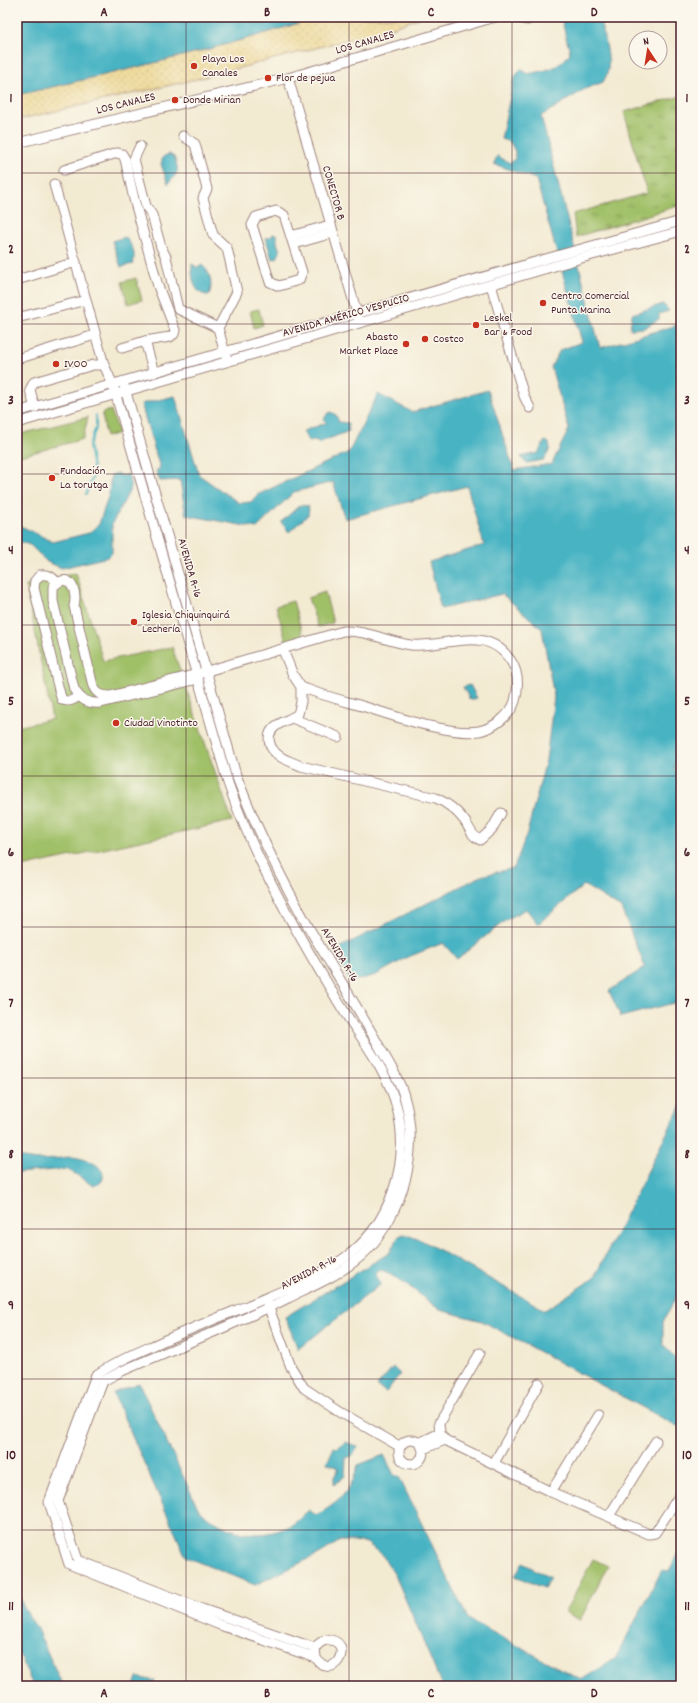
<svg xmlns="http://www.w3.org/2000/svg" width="698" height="1703" font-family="Dekko,sans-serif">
  <defs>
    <pattern id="grass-tufts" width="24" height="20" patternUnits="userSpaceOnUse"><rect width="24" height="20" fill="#a0c068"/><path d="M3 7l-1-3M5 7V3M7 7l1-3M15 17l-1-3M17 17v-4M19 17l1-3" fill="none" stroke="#849b56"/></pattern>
    <pattern id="sand-dots" width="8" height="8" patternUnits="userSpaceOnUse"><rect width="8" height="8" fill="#eeda9e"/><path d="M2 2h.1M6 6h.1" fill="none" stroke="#cebb88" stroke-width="1.8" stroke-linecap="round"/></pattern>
  </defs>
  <rect width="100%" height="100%" fill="#fbf7ec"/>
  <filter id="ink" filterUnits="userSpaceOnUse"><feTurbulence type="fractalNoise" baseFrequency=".025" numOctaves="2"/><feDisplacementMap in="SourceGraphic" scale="8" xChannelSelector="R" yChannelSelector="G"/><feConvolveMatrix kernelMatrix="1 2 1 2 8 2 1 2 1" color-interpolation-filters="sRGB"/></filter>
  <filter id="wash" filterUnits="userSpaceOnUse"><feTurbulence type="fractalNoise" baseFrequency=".012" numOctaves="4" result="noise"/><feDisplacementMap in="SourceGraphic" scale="16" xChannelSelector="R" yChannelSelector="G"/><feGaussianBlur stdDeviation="0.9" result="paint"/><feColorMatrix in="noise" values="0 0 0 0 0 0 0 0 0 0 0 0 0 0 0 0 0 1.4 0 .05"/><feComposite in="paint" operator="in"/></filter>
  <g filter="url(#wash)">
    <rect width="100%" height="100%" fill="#f3ead2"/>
    <polygon fill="url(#grass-tufts)" stroke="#75704a" points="681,96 681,205 576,237 573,214 647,193 624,112"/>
    <path fill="url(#sand-dots)" stroke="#9c7c64" d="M 318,17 L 421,17 L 389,29 L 197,79 L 17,120 L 17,95 C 118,72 220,49 318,17 Z"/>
    <g fill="#a0c068" stroke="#75704a">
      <polygon points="136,278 142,300 128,304 122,282"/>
      <polygon points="259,309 263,325 254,328 250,311"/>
      <polygon points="111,410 119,433 106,437 102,413"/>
      <polygon points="88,417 83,439 17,457 17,435"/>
      <polygon points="76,573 103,661 172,647 232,821 17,868 17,727 52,719 26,586"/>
      <polygon points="325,592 333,623 318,627 308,598"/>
      <polygon points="293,601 303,636 286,641 276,606"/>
      <polygon points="593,1559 608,1566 580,1620 565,1612"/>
    </g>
    <g fill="#46b3c3" stroke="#486977">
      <path d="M 17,17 L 318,17 C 220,49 118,72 17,95 Z"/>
      <path d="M 561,17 L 598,17 C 603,29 612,61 607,74 C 606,77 604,80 603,82 L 585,89 L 541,116 L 600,348 L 681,324 L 681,632 L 678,704 L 681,707 L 681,738 L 674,769 L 681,775 L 681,1001 L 621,1017 L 609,991 L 645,967 L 621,908 L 584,885 L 538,924 L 526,909 L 506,920 L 457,959 L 443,943 L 408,957 L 376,975 L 350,982 L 333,951 L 481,876 L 514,868 L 527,833 L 546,760 L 554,697 L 542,629 L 502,594 L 441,609 L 429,562 L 484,545 L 467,486 L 345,519 L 333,482 L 294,492 L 257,528 L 186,515 L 180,480 L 160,481 L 156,471 L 160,468 L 141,404 L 175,396 L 199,475 L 239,503 L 251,502 L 257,495 L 349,452 L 378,394 L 412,412 L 488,390 L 514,470 L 552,464 L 569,429 L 551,367 L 560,350 L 582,342 L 536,179 L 494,164 L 497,156 L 510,163 L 515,159 L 515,151 L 510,142 L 501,139 L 514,78 L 521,69 L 527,74 C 546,70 558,70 570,53 Z"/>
      <path d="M 169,154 L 174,157 C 180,173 178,172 168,184 L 161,164 L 163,157 Z"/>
      <polygon points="273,234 277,235 277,242 280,252 277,258 272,259 266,238 271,237"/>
      <path d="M 125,237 C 133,246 136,253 133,264 L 121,267 L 112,241 Z"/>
      <path d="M 192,264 L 198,268 L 201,265 C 211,270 213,286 209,295 C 194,296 191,276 192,264 Z"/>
      <polygon points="663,304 669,311 659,314 659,319 644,328 630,329 632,314"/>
      <polygon points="331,412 336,415 339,422 348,423 349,431 318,443 316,440 308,441 303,431 326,423 324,419 327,414"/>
      <polygon points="545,441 549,443 550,449 544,460 526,463 521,457 538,453"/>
      <polygon points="117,473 123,476 128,474 131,488 112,524 112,553 108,557 62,568 47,562 30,545 17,541 17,525 25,528 53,542 89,533 99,524 109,494 111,475"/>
      <polygon points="300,505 308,506 309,509 308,515 289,532 281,522"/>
      <polygon points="470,685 477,698 470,700 463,687"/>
      <polygon points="681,1105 681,1287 663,1322 663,1344 675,1358 681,1359 681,1428 482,1321 440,1310 405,1283 391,1274 379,1269 375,1273 381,1284 298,1349 285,1317 389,1253 399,1236 404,1234 423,1241 545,1310 594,1278"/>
      <path d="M 17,1157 C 25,1158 33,1160 41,1160 C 51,1160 62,1157 72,1157 C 82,1158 105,1164 103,1177 C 103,1183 98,1184 93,1186 L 74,1173 L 66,1169 L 17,1173 Z"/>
      <polygon points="393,1367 400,1374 386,1392 377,1386"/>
      <path d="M 139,1383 L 199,1510 C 226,1533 256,1542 290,1526 C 297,1522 303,1515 309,1510 L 316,1515 C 338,1504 352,1490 358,1465 L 384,1455 L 394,1475 L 399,1477 L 468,1619 L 581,1680 L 615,1659 L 662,1570 L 669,1571 L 681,1547 L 681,1686 L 442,1686 L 396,1577 L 383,1556 L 367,1543 L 354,1541 L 340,1541 L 321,1553 L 255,1585 L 186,1557 L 113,1393 Z"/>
      <polygon points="346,1442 358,1447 352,1456 346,1458 345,1476 334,1485 334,1477 339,1468 327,1463 334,1447 337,1448"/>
      <polygon points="523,1563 550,1578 544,1588 515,1576"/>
      <polygon points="17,1591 24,1608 36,1627 61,1682 70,1686 33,1686 17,1649"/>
      <polygon points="137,1677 155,1681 152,1686 134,1686"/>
    </g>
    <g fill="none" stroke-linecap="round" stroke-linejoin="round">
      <polyline stroke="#46b3c3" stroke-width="2" points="86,494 94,474 89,445 96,428 96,415"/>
    </g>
  </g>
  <g filter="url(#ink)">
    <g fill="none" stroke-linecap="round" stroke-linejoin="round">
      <g stroke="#9e847e" stroke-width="11">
        <g id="minor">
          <polyline points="517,17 527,20 533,17"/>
          <polyline points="288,78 359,320"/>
          <polyline points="183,136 195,144 207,189 203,198 213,235 227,248 237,292 218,328 226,357"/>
          <polyline points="17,143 288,78 495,17"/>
          <polyline points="140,146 134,159 146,206 152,215 161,247 166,257 178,309 218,328"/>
          <polyline points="64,170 117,153 122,154 125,159 134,199 158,286 175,330 174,334 170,337 145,341 122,348"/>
          <path d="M 54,184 L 104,365 L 113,385 L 228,783 C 254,858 295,930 336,998 C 356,1033 387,1067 397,1108 C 411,1163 390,1227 343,1259 C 314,1279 280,1292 247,1306 C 215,1319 182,1332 150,1347 C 131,1355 113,1364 96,1375"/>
          <polygon points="276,211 284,215 302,272 299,280 279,286 270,282 252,225 256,217"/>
          <polyline points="291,236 330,225"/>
          <polyline points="294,244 333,233"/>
          <polyline points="17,280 76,262"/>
          <polyline points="491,285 524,396 530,408"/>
          <polyline points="17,318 86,300"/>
          <polyline points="145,341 154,373"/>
          <polyline points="17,359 95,335"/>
          <polyline points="35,408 30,390 34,382 93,365 104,365"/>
          <polyline points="17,412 549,258 681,221"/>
          <polyline points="17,423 585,257 681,231"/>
          <path d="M 57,583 C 52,576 48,574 40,575 L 35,581 L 34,588 L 60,694 L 62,700 C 69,702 73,701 78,696"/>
          <path d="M 283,650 L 293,675 L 301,687 L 301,702 L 298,714 C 291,719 283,721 276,726 C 264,735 269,750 281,757 C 287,761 295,763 301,766 L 436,798 C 447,803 457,811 464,820 C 470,828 471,836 480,840 L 492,829 L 501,813"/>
          <path d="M 198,679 L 101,703 C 88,704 80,700 74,689 L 53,601 L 53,587 C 69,570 78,590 74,606 L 93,686 C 97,694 101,696 110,696 L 197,674 L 343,631 C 366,630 388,642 411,645 C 447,648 486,623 511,661 C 519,673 519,686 515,701 C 511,715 494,728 479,731 C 449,736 392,715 362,706 C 341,700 321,695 301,687"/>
          <polyline points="292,718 338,737"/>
          <polyline points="267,1303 291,1367 304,1388 340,1412 399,1446"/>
          <polyline points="480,1353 439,1423 440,1433 445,1440 551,1492 649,1534 655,1533 681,1493"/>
          <path d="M 96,1375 L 49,1502 L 69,1564 L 220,1625 L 316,1658 C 333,1683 354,1645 331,1640 C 324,1639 319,1643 315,1648 L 316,1658"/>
          <path d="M 103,1381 L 122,1371 C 177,1347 234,1325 288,1298 C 311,1287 335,1277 355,1261 C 376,1245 389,1223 399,1199 C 412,1167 414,1130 404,1096 C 399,1078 388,1062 379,1046 C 357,1006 332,967 309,928 C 281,878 256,828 236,775 L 123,382"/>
          <polyline points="103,1381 58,1501 78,1560 202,1609 315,1648"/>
          <circle cx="411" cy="1452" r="12"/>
          <polyline points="419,1443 440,1433"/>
          <polyline points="423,1449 445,1440"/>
          <polyline points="494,1463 539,1383"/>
          <polyline points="551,1492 598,1415"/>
          <polyline points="609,1516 656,1441"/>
        </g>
      </g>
      <use href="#minor" stroke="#fff" stroke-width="9"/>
    </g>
  </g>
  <path fill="none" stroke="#4a1f2b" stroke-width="1" stroke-opacity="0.55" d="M 186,17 L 186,1686M 349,17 L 349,1686M 512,17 L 512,1686M 17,173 L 681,173M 17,324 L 681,324M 17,474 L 681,474M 17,625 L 681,625M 17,776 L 681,776M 17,927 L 681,927M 17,1078 L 681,1078M 17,1229 L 681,1229M 17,1379 L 681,1379M 17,1530 L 681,1530"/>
  <g fill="#c8321e" stroke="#fbf7ec" stroke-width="1.5">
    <circle cx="194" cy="66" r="4"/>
    <circle cx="268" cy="78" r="4"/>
    <circle cx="175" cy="100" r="4"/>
    <circle cx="543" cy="303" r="4"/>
    <circle cx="476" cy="325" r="4"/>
    <circle cx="425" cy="339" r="4"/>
    <circle cx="406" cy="344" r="4"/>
    <circle cx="56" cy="364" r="4"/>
    <circle cx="52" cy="478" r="4"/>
    <circle cx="134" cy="622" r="4"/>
    <circle cx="116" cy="723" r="4"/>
  </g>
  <g text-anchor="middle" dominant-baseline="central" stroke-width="3" stroke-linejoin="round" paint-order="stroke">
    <g font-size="12" fill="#4a1f2b" stroke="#fbf7ec">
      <text transform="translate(365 43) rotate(-16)">LOS CANALES</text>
      <text transform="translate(126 104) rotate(-14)">LOS CANALES</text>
      <text transform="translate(333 193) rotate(74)">CONECTOR B</text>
      <text transform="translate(346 316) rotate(-16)">AVENIDA AMÉRICO VESPUCIO</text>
      <text transform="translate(189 568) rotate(74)">AVENIDA R-16</text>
      <text transform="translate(339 955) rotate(59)">AVENIDA R-16</text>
      <text transform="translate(309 1273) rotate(-28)">AVENIDA R-16</text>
    </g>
    <g font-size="12" fill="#4a1f2b" stroke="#fbf7ec" text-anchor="start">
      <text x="202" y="59">Playa Los<tspan x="202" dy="14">Canales</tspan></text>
      <text x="276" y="78">Flor de pejua</text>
      <text x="183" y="100">Donde Mirian</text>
      <text x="551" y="296">Centro Comercial<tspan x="551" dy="14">Punta Marina</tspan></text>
      <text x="484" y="318">Leskel<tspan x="484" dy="14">Bar &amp; Food</tspan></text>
      <text x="398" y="337" text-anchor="end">Abasto<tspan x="398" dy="14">Market Place</tspan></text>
      <text x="433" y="339">Costco</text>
      <text x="64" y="364">IVOO</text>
      <text x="60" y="471">Fundación<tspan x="60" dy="14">La torutga</tspan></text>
      <text x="142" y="615">Iglesia Chiquinquirá<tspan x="142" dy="14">Lechería</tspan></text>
      <text x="124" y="723">Ciudad Vinotinto</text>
    </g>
  </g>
  <rect width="698" height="1703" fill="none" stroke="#fbf7ec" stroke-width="44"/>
  <g transform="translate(648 50) rotate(348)"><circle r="19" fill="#fbf7ec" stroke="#b4a19f"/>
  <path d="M0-3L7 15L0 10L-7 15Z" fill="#c8321e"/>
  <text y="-6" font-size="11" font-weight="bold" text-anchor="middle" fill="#4a1f2b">N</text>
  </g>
  <rect x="22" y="22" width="654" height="1659" fill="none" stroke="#4a1f2b" stroke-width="1.5"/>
  <g font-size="13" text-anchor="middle" font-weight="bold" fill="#4a1f2b">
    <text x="104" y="16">A</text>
    <text x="267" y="16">B</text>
    <text x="431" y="16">C</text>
    <text x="594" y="16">D</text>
    <text x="11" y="102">1</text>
    <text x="687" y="102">1</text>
    <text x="11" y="253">2</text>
    <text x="687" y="253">2</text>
    <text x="11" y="404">3</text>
    <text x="687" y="404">3</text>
    <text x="11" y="554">4</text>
    <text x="687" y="554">4</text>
    <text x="11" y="705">5</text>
    <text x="687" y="705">5</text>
    <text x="11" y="856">6</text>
    <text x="687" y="856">6</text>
    <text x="11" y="1007">7</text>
    <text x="687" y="1007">7</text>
    <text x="11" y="1158">8</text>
    <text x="687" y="1158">8</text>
    <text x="11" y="1309">9</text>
    <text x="687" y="1309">9</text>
    <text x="11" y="1459">10</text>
    <text x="687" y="1459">10</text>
    <text x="11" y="1610">11</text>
    <text x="687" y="1610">11</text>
    <text x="104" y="1697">A</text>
    <text x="267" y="1697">B</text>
    <text x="431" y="1697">C</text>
    <text x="594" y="1697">D</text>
  </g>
</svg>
